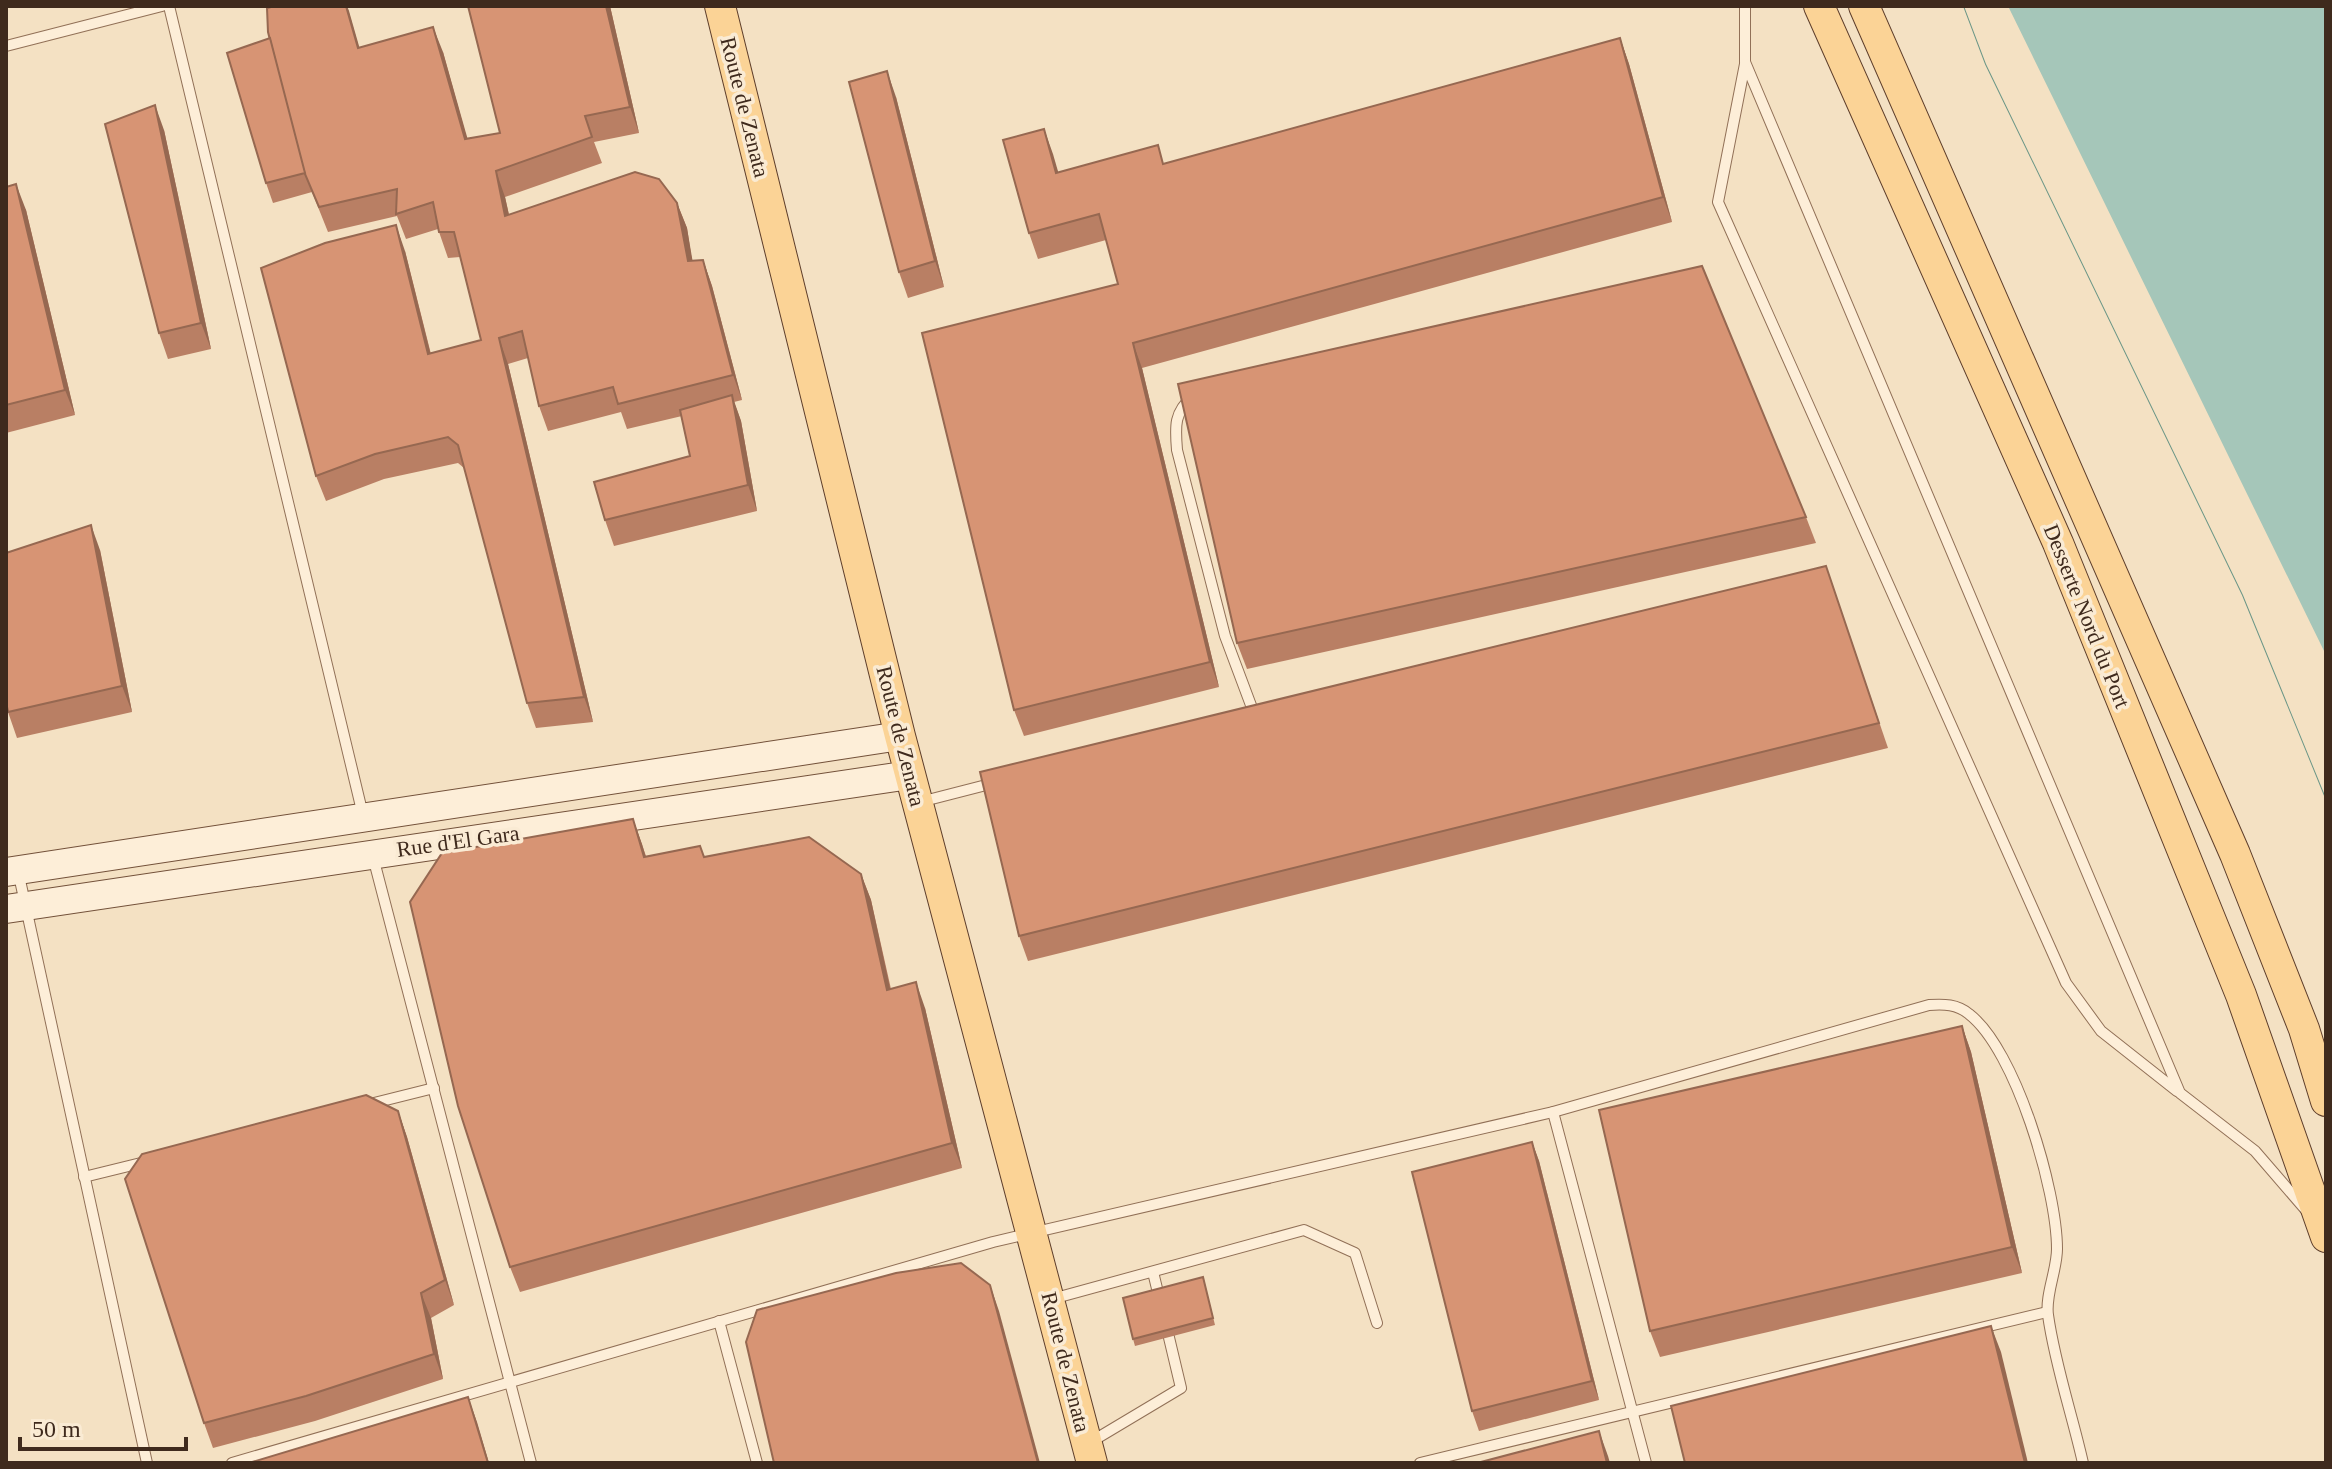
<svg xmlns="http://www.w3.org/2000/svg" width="2332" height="1469" font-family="'Times New Roman',serif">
  <rect width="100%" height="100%" fill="#f4e1c3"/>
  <polygon fill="#a5c6b9" stroke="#6b9687" stroke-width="2" points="1964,6 2326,6 2326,798 2243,595 1986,64"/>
  <polygon fill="#f4e1c3" points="1964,6 2008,6 2326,655 2326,798 2243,595 1986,64"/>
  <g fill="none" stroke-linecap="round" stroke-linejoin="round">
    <g stroke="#917057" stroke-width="12">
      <g id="lane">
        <polyline points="169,6 363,815"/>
        <polyline points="1745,6 1745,62 2180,1093 2255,1151 2305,1209"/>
        <polyline points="6,46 162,6"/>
        <polyline points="1745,64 1718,202 2066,983 2101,1031 2177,1091"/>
        <path d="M 1193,396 C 1174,412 1175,426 1177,450 L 1225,636 L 1255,716"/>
        <polyline points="920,802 994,783"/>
        <polyline points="373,857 531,1463"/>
        <polyline points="18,871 147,1463"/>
        <polyline points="366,1105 434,1088"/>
        <polyline points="1553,1112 1646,1463"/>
        <polyline points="84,1177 145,1162"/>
        <polyline points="1153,1272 1160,1301"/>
        <polyline points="1052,1299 1304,1230 1355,1253 1377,1323"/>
        <polyline points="719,1321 757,1463"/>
        <polyline points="1089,1443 1181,1388 1166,1325"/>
        <path d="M 232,1463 L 993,1242 L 1553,1112 L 1929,1005 C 1944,1004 1957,1004 1969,1014 C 2016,1050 2057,1191 2057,1249 C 2057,1270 2045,1295 2048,1315 C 2055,1365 2072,1414 2083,1463"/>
        <polyline points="1420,1463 2047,1312"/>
      </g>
    </g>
    <g stroke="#73513a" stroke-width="30">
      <g id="secondary">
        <polyline points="6,872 900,736"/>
        <polyline points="6,909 910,775"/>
      </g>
    </g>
    <g stroke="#5e3e2b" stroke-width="32">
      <g id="primary">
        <polyline points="720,6 900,736 1092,1463"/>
        <polyline points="1819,6 2058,543 2241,995 2326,1237"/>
        <polyline points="1864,6 2235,854 2304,1029 2326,1101"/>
      </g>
    </g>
    <use href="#lane" stroke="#fdeed8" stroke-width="10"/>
    <use href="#secondary" stroke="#fdeed8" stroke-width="28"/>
    <use href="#primary" stroke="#fbd396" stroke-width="30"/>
  </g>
  <g fill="#b97f64">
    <polygon points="610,6 639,133 594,142 602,163 505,197 509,215 677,203 687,228 692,261 703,260 712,286 742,400 734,402 741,421 757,511 614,546 605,520 690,456 682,416 627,429 621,412 548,431 539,406 528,358 508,364 593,722 536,728 527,703 464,468 458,463 384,479 326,501 316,476 405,251 431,354 481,340 460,257 448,258 438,229 406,239 397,216 328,232 312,192 273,203 266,183 270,38 360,48 443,52 467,139 500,133"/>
    <polygon points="1620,38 1629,64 1672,222 1142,368 1219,687 1024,736 1014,710 1118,284 1106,240 1038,259 1029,233 1044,129 1058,173 1165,164"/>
    <polygon points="896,97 944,287 908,298 899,272"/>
    <polygon points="164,130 211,349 168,359 159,333"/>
    <polygon points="6,187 26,210 75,415 6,433"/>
    <polygon points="1806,517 1816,543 1247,669 1237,643"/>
    <polygon points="100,550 132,712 17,738 8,712"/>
    <polygon points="1826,566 1888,748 1028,961 1019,936"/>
    <polygon points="633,819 646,856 704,857 861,874 871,900 891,989 925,1008 962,1168 520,1292 510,1267"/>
    <polygon points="1962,1026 1971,1052 2022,1273 1660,1357 1650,1331"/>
    <polygon points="398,1111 407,1137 454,1305 431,1318 443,1379 315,1421 213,1448 204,1423"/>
    <polygon points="1532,1142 1539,1161 1599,1400 1479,1431 1472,1411"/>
    <polygon points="1205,1284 1215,1325 1135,1346 1133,1339"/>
  </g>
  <g fill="#966851">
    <polygon points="346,6 347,6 349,11 367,74 358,48"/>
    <polygon points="606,6 610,6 639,133 630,107"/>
    <polygon points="433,27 443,52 475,165 465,139"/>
    <polygon points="1620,38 1629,64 1672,222 1663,197"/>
    <polygon points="887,71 896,97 944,287 935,261"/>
    <polygon points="155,105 164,130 211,349 201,323"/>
    <polygon points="1044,129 1053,154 1066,199 1056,173"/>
    <polygon points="496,171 505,197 515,242 505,216"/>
    <polygon points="16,184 26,210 75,415 65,390"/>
    <polygon points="677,203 687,228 697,287 688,261"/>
    <polygon points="396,225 405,251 437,380 428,354"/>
    <polygon points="703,260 712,286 742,400 733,375"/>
    <polygon points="499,338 508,364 593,722 584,697"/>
    <polygon points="1133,343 1142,368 1219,687 1210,662"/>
    <polygon points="732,395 741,421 757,511 748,485"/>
    <polygon points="91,525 100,550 132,712 122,686"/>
    <polygon points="633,819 642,844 653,882 644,857"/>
    <polygon points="861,874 871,900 896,1016 887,990"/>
    <polygon points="916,982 925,1008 962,1168 952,1143"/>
    <polygon points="1962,1026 1971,1052 2022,1273 2012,1247"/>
    <polygon points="398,1111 407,1137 454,1305 445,1280"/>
    <polygon points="1532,1142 1539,1161 1599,1400 1592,1381"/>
    <polygon points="990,1285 999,1311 1040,1463 1038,1463"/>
    <polygon points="421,1293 431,1318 443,1379 434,1354"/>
    <polygon points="1991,1326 2001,1352 2028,1463 2025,1463"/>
    <polygon points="468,1397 477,1422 489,1463 488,1463"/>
    <polygon points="1599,1431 1608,1456 1610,1463 1607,1463"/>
  </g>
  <g fill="#d79474" stroke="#966851" stroke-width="2">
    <polygon points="275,6 346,6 358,48 433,27 465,139 500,133 468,6 606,6 630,107 585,116 592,137 496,171 505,216 635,172 659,179 677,203 688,261 703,260 733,375 618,404 613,387 539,406 522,331 499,338 584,697 527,703 458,445 448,437 375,454 316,476 261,268 325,243 396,225 428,354 481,340 454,232 439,232 433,202 396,214 397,189 319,207 302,167 268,32 267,8"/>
    <polygon points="270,38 305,173 266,183 227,53"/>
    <polygon points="1620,38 1663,197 1133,343 1210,662 1014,710 922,333 1118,284 1099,214 1029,233 1003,140 1044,129 1056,173 1158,145 1163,164"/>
    <polygon points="887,71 935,261 899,272 849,82"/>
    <polygon points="155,105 201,323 159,333 105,124"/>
    <polygon points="16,184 65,390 6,405 6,187"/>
    <polygon points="1702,266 1806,517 1237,643 1178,384"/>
    <polygon points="732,395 748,485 605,520 594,482 690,456 680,410"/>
    <polygon points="91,525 122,686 8,712 6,702 6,553"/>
    <polygon points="1826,566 1879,723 1019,936 980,772"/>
    <polygon points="633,819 644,857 700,846 704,857 809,837 861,874 887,990 916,982 952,1143 510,1267 458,1106 410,902 442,853"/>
    <polygon points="1962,1026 2012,1247 1650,1331 1599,1110"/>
    <polygon points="366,1095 398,1111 445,1280 421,1293 434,1354 306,1396 204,1423 125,1179 142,1154"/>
    <polygon points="1532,1142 1592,1381 1472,1411 1412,1172"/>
    <polygon points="961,1263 990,1285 1038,1463 774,1463 746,1342 757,1310 896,1273"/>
    <polygon points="1203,1277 1213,1318 1133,1339 1123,1298"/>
    <polygon points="1991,1326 2025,1463 1685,1463 1671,1406"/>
    <polygon points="468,1397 488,1463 249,1463"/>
    <polygon points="1599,1431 1607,1463 1477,1463"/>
  </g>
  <g text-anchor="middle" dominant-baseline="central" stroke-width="7" stroke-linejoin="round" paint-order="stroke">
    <g font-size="22" fill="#3f2a1d" stroke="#faebd4">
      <text transform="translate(745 107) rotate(76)">Route de Zenata</text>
      <text transform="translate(2087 616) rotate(68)">Desserte Nord du Port</text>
      <text transform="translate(901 736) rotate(76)">Route de Zenata</text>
      <text transform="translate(458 841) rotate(-8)">Rue d'El Gara</text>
      <text transform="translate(1066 1362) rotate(76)">Route de Zenata</text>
    </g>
  </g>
  <rect width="2332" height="1469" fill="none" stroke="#3f2a1d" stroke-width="16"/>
  <path d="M20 1437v12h166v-12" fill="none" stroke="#3f2a1d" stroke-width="4"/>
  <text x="32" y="1437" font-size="24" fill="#3f2a1d" stroke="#faebd4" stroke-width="6" paint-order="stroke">50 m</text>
</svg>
